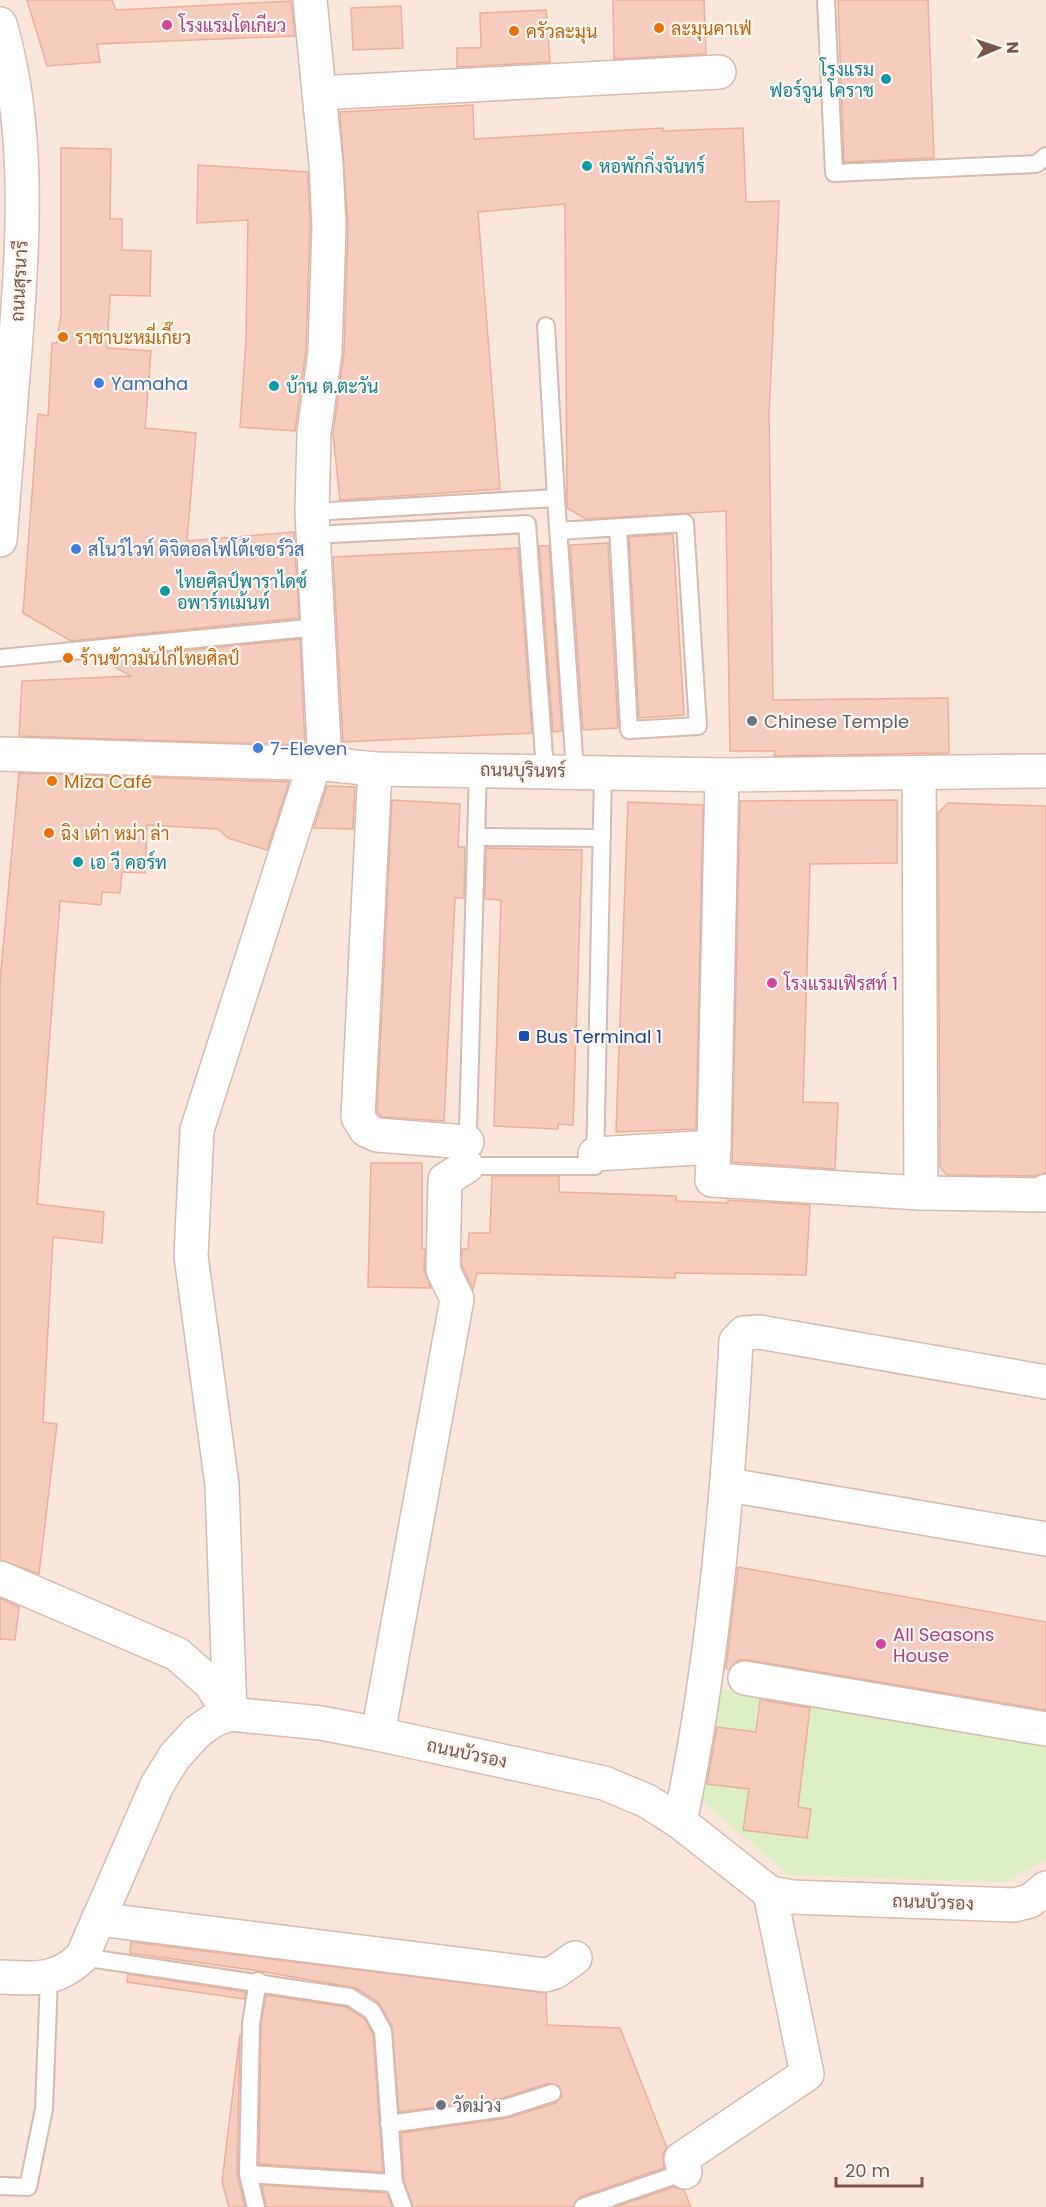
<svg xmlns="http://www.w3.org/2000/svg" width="1046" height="2207" font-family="Poppins,Sarabun,sans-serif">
  <rect width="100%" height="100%" fill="#fef3e9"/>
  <rect fill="#f9e6da" x="0" y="0" width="1046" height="2207"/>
  <polygon fill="#dceec5" points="714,1688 1046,1740 1046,1860 1004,1882 789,1875 698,1797"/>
  <g fill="#f6ccbe" stroke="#ebae9d" stroke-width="1.5">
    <polygon points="27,0 112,0 116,10 291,1 295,36 97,44 100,62 47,66"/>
    <polygon points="613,0 704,0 706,54 614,59"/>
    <polygon points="838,0 928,0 934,158 844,162"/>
    <polygon points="401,6 403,48 353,50 351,8"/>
    <polygon points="546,10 550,62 457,67 457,48 481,48 480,13"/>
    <polygon points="473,105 474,139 663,128 663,131 743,128 746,202 779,201 769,414 773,700 948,698 949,753 774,756 775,751 730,751 726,511 586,519 567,508 565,204 478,212 500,489 340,500 333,434 344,353 348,226 340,112"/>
    <polygon points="61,148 111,149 110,219 122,219 122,250 151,251 150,296 110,295 107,348 151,351 145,428 196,433 187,541 294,532 299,618 71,641 23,613 38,414 48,416 52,343 57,343 61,314"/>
    <polygon points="198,165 308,172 310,226 306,350 295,431 240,427 246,340 248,220 197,223"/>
    <polygon points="673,534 684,715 639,718 629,537"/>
    <polygon points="608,543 618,728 583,730 570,545"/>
    <polygon points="539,546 549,546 562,731 553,732"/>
    <polygon points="518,548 532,733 343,742 333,557"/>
    <polygon points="300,639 305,745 19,736 22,681 131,676 101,659"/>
    <polygon points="19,773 289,782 267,850 228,838 218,829 147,825 145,873 122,872 120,893 102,892 101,905 60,901 37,1204 104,1212 102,1243 53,1237 43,1422 57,1424 39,1574 0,1560 0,982"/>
    <polygon points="327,786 355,787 353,829 314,828"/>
    <polygon points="392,800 460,804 458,847 465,847 464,898 455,898 444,1121 382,1117 377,1112"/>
    <polygon points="897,800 897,863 810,864 803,1102 838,1103 835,1169 732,1162 740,801"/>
    <polygon points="628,802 703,805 696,1129 616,1132"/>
    <polygon points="948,803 1046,806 1046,1172 1035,1176 947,1175 940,1167 938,813"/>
    <polygon points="486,848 582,850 573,1125 558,1124 558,1129 494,1126 501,900 485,899"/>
    <polygon points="371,1163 422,1163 422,1249 425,1249 424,1270 431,1288 368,1287"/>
    <polygon points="492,1176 559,1176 559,1192 676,1196 676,1201 728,1203 728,1200 810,1205 806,1275 675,1273 675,1278 477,1273 473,1289 462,1266 462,1249 468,1249 469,1233 490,1233"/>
    <polygon points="738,1567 1046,1622 1046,1710 748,1660 739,1660 729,1669 726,1668"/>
    <polygon points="0,1598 19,1607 15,1640 0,1639"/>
    <polygon points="760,1700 810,1708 798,1807 811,1809 807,1838 743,1830 749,1789 707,1784 717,1727 756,1732"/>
    <polygon points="131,1942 546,1993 547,2025 620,2028 667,2148 663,2153 664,2168 580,2197 573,2207 413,2207 404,2181 401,2133 508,2118 556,2103 562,2096 559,2086 549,2083 503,2098 399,2112 392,2026 378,2002 356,1988 259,1971 130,1953"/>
    <polygon points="128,1974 246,1992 244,1999 127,1982"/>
    <polygon points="266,1995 346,2007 364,2018 373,2034 383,2172 259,2164 261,2024"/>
    <polygon points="240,2034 237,2174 245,2207 229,2207 222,2182"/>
    <polygon points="262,2185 387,2193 392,2207 266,2207"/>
    <polygon points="674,2187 684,2190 691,2207 615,2207"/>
  </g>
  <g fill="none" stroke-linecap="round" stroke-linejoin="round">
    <g stroke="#d5bab0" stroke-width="20">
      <g id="lane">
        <polyline points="826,0 834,173 1036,164 1046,156"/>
        <polyline points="546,326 556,498"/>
        <polyline points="312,512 556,498 575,771"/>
        <polyline points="558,531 685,523 698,726 629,730 618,527"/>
        <polyline points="313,535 527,524 545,770"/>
        <polyline points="0,658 319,627"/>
        <polyline points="478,769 467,1166 595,1166 603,772"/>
        <polyline points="476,837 602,838"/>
        <polyline points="82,1957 350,1997 372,2011 383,2031 394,2183 403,2207"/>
        <polyline points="389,2124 505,2108 552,2093"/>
        <polyline points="248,2174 394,2183"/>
        <polyline points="0,2186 28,2187 44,2109 49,1978"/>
        <polyline points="256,2207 248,2174 251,2023 258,1981"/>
        <polyline points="583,2207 685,2172"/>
      </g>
    </g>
    <g stroke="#d5bab0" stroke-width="36">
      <g id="street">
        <polyline points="310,0 326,164 329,226 325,352 314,433 312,512 325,764"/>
        <polyline points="319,93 719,72"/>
        <polyline points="375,769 358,1117 366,1130 377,1135 467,1142"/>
        <polyline points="919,774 921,1193"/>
        <polyline points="714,1147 722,775"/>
        <polyline points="595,1154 714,1147 712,1180 921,1193 1044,1195 1046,1191"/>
        <polyline points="729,1485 1046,1539"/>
        <polyline points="0,1578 177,1654 210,1683 230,1714"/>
        <polyline points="745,1678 1046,1729"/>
        <polyline points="230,1714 222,1485 191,1256 197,1130 314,765"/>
        <polyline points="378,1734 457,1299 443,1270 445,1180 467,1166"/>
        <path d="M 680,1822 C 713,1666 728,1500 736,1341 L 744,1333 L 759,1332 L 1046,1382"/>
        <polyline points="98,1919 545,1975 555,1972 575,1958"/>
        <polyline points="685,2172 681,2159 807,2074 770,1893"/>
      </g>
    </g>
    <g stroke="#dabbaf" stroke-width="36">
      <g id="secondary">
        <path d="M 0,24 C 31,130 23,241 15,350 C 10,413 5,477 0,540"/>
        <polyline points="0,754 325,764 375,769 722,775 1046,771"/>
        <path d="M 0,1977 C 35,1978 54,1983 82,1957 L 157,1785 L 175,1756 L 197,1732 L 214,1720 L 230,1714 L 321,1723 L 378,1734 L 604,1783 L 647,1801 L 680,1822 L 770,1893 L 792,1897 L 1014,1905 L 1030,1901 L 1046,1888"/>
      </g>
    </g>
    <use href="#lane" stroke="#fff" stroke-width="16"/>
    <use href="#street" stroke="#fff" stroke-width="33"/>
    <use href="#secondary" stroke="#fff" stroke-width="33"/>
  </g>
  <g fill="#d1479c" stroke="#fff8f2" stroke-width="2">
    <circle cx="167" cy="25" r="6"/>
    <circle cx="772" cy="983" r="6"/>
    <circle cx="881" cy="1644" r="6"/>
  </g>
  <g fill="#e8710a" stroke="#fff8f2" stroke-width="2">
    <circle cx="659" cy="28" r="6"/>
    <circle cx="514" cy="31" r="6"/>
    <circle cx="63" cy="337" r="6"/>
    <circle cx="68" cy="658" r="6"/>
    <circle cx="52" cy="781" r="6"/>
    <circle cx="49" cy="833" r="6"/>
  </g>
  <g fill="#0f9aa8" stroke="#fff8f2" stroke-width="2">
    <circle cx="886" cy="79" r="6"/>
    <circle cx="587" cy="166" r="6"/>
    <circle cx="274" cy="386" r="6"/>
    <circle cx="165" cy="591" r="6"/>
    <circle cx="78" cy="862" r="6"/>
  </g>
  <g fill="#3f7fe0" stroke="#fff8f2" stroke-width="2">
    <circle cx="99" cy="383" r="6"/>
    <circle cx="76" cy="549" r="6"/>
    <circle cx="258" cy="748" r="6"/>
  </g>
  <g fill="#6b7280" stroke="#fff8f2" stroke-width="2">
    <circle cx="752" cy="721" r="6"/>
    <circle cx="441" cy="2105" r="6"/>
  </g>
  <rect fill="#1a4fb4" stroke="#fff8f2" stroke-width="2" x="518" y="1030" width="12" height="12" rx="3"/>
  <g text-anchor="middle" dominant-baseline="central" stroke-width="4.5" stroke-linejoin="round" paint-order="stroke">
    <g font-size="18" fill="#b23c85" stroke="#fff8f2" text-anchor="start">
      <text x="179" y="25">โรงแรมโตเกียว</text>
      <text x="784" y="983">โรงแรมเฟิรสท์ 1</text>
      <text x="893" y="1634">All Seasons<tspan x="893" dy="21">House</tspan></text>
    </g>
    <g font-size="18" fill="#c56008" stroke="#fff8f2" text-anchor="start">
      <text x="671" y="28">ละมุนคาเฟ่</text>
      <text x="526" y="31">ครัวละมุน</text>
      <text x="75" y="337">ราชาบะหมี่เกี๊ยว</text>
      <text x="80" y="658">ร้านข้าวมันไก่ไทยศิลป์</text>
      <text x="64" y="781">Miza Café</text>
      <text x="61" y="833">ฉิง เต่า หม่า ล่า</text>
    </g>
    <g font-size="18" fill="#0d838f" stroke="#fff8f2" text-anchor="start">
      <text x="874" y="69" text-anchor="end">โรงแรม<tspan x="874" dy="21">ฟอร์จูน โคราช</tspan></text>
      <text x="599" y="166">หอพักกิ่งจันทร์</text>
      <text x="286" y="386">บ้าน ต.ตะวัน</text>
      <text x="177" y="581">ไทยศิลป์พาราไดซ์<tspan x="177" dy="21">อพาร์ทเม้นท์</tspan></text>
      <text x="90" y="862">เอ วี คอร์ท</text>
    </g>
    <g font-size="18" fill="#7c5349" stroke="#fff8f2">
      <text transform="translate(19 281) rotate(-87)">ถนนสุรนารี</text>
      <text transform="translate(523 770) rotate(1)">ถนนบุรินทร์</text>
      <text transform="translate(467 1753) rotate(12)">ถนนบัวรอง</text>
      <text transform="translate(933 1902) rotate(2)">ถนนบัวรอง</text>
    </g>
    <g font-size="18" fill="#366cbe" stroke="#fff8f2" text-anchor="start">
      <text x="111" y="383">Yamaha</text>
      <text x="88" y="549">สโนว์ไวท์ ดิจิตอลโฟโต้เซอร์วิส</text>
      <text x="270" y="748">7-Eleven</text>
    </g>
    <g font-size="18" fill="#5b616d" stroke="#fff8f2" text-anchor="start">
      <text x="764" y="721">Chinese Temple</text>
      <text x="453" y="2105">วัดม่วง</text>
    </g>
    <g font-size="18" fill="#164399" stroke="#fff8f2" text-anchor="start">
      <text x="536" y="1036">Bus Terminal 1</text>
    </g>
  </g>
  <g transform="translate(998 48) rotate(88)" stroke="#fff8f2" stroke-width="4.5" paint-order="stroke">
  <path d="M0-4.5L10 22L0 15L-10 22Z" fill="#7c5349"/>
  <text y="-9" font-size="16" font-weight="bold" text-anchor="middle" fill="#7c5349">N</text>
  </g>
  <path d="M836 2177v9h86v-9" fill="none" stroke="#7c5349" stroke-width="3"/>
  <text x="845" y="2177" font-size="18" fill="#7c5349" stroke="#fff8f2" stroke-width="4.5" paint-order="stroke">20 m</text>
</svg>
